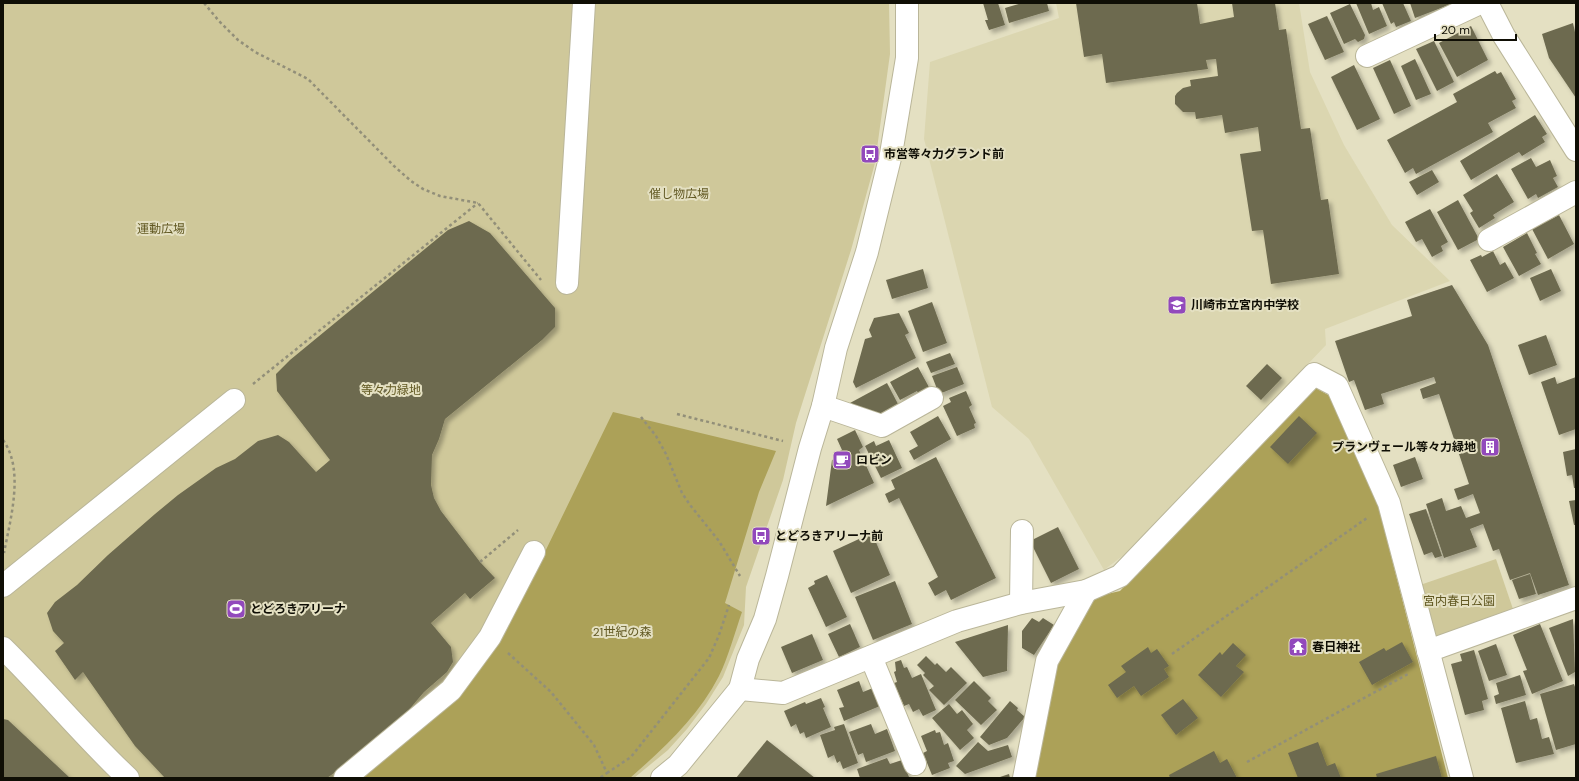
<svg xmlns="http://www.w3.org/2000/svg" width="1579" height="781" font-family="'DM Sans','Noto Sans JP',sans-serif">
  <defs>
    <filter id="shadow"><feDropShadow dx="3.5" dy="3.5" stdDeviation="2" flood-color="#0004"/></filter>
  </defs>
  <rect width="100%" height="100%" fill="#e4e0c2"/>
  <polygon fill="#dbd6b0" points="1056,3 1299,3 1310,72 1344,145 1392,225 1450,281 1325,329 1326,345 1133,548 1104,570 1029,439 992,407 924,139 930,62 1059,18"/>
  <g fill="#cfc89a">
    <polygon points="3,3 889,3 890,54 875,163 851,250 796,423 783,480 746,587 744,625 723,677 706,704 687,729 668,750 634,778 3,778"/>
    <polygon points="1496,559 1514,612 1434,641 1420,585"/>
  </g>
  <g fill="#aca158">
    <polygon points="1314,387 1330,396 1377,501 1448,778 1032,778 1054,664 1094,597 1120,591"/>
    <path d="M 613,412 L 776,451 L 759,492 L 725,603 L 742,612 C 735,632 728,658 719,676 C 698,717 664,748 630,778 L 354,778 L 454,694 L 541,560 Z"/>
  </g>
  <g fill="#6d6a4f" filter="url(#shadow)">
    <polygon points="983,3 998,3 1005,25 989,30 985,20 988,20"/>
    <polygon points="1022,3 1047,3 1049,11 1009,23 1005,8"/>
    <polygon points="1076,3 1197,3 1200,24 1234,17 1232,3 1275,3 1279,30 1286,29 1301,129 1310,128 1321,200 1328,199 1339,274 1271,284 1263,230 1252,231 1240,154 1261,151 1258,127 1225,133 1222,115 1196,119 1195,112 1183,112 1175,104 1175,96 1177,93 1183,88 1191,86 1190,80 1218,76 1216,59 1206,60 1208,69 1106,83 1102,54 1084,57"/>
    <polygon points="1356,3 1371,3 1373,10 1379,7 1387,26 1369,34"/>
    <polygon points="1382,3 1403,3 1411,21 1396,27 1394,22 1391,24"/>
    <polygon points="1410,3 1454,3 1415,18"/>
    <polygon points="1350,4 1365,35 1364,39 1358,42 1355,39 1344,44 1330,13"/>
    <polygon points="1327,16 1344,52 1325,60 1308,24"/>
    <polygon points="1573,23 1576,37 1576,98 1549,58 1542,34"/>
    <polygon points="1471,26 1488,60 1457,77 1439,43"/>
    <polygon points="1434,41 1454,82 1437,91 1416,49"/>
    <polygon points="1415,59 1431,94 1416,100 1401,66"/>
    <polygon points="1390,60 1411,106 1394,114 1373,68"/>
    <polygon points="1354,65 1380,119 1357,130 1331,77"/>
    <polygon points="1495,71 1497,74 1501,72 1516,99 1512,101 1516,108 1488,123 1493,132 1416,174 1413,168 1405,173 1387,140 1457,102 1453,94"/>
    <polygon points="1535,115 1547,134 1542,137 1545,142 1522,156 1519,152 1471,180 1460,161"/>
    <polygon points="1531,158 1536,167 1550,160 1557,176 1553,178 1558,187 1538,198 1536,194 1528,199 1511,169"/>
    <polygon points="1432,170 1439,182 1417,195 1409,182"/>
    <polygon points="1497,174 1514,202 1493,215 1495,218 1479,228 1470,213 1473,211 1463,195"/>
    <polygon points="1458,200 1479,239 1458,250 1437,212"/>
    <polygon points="1430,209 1448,242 1441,246 1443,251 1432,257 1422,239 1416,242 1405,222"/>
    <polygon points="1559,215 1574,244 1548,259 1532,229"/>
    <polygon points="469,221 490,233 555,308 555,327 542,340 445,419 439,439 432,455 431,485 434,498 441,511 480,562 495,578 470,599 465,593 431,623 451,647 453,662 447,672 424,692 407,712 394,724 341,768 327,778 165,778 135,746 83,672 75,680 55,651 64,643 53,631 47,613 55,602 77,585 108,555 155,514 178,495 216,468 235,459 258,441 278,435 289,442 316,472 330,460 277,391 276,374 290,360 448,230"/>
    <polygon points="1527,233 1537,253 1535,254 1541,264 1519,276 1503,247"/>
    <polygon points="1493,251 1500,265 1505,262 1514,278 1487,292 1470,260 1481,255 1482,257"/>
    <polygon points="923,269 928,288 892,299 886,280"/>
    <polygon points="1551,269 1561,291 1540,301 1530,278"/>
    <polygon points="1452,285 1488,345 1569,585 1538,595 1530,573 1510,580 1499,549 1493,551 1483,524 1470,529 1477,547 1444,558 1426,504 1442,498 1446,511 1461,506 1466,518 1480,513 1473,494 1458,500 1454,489 1469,484 1439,394 1423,399 1420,389 1436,383 1434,377 1381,394 1384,404 1365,410 1354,380 1349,382 1335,341 1412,316 1407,300"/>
    <polygon points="932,302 947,343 923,352 908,311"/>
    <polygon points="899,313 909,333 905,335 916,358 856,388 853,382 865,339 872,337 869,330 874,318"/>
    <polygon points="1546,335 1557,365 1529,375 1518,345"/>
    <polygon points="950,353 955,364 931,373 926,362"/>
    <polygon points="1267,364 1282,378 1261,400 1246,386"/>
    <polygon points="918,367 930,389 919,395 917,391 900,400 890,382"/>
    <polygon points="957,367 964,384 939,394 932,376"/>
    <polygon points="1555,377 1557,384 1576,377 1576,429 1559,435 1541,382"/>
    <polygon points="887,383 898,404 880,414 850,403"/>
    <polygon points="966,391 972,405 969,407 976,423 974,424 975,428 957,436 943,406 951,402 949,398"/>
    <polygon points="938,416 951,439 914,460 909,451 918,446 910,432"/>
    <polygon points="1299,416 1317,433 1288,464 1270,447"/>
    <polygon points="855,430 863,447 859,450 874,483 826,506 832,460 839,457 837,452 842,450 837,439"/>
    <polygon points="889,440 902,468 881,478 865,446 874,441 876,446"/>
    <polygon points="1576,449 1576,488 1574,488 1572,475 1567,476 1563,452"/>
    <polygon points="936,457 996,578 951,600 946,590 935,596 928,583 938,577 899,498 889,503 885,494 895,489 891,480"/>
    <polygon points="1415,457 1423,479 1401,487 1393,465"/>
    <polygon points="1576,500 1576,525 1574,525 1569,501"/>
    <polygon points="1426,509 1442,556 1435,558 1432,552 1424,555 1409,514"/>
    <polygon points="1058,527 1079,569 1051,583 1030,541"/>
    <polygon points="872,533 890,575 851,593 833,551"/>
    <polygon points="1530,574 1536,594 1519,599 1512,580"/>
    <polygon points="827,575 847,617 826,627 808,588 815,584 814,581"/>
    <polygon points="895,581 912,624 873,640 855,597"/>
    <polygon points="1032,618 1039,622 1043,618 1054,625 1034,655 1022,648 1022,631"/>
    <polygon points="1573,619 1575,672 1568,676 1549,628"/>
    <polygon points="850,624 860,647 839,657 828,634"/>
    <polygon points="1540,624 1563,681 1532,694 1523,671 1527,670 1513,635"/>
    <polygon points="1008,625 1007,671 983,677 955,642"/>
    <polygon points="812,634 823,660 792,673 781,647"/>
    <polygon points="1402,642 1413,662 1372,685 1359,662 1384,648 1386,651"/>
    <polygon points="1233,643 1246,655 1236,666 1244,672 1221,697 1198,675 1220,652 1222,655"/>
    <polygon points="1496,644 1507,675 1489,681 1478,651"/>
    <polygon points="1148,647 1151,653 1157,649 1169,666 1164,669 1169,677 1141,696 1134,686 1117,698 1108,685 1126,672 1121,666"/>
    <polygon points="1474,650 1488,699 1482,701 1484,710 1465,715 1451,664 1462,661 1460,654"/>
    <polygon points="926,656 935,665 937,663 946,672 951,667 967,683 944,705 929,690 934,686 923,675 925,673 917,665"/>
    <polygon points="901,660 904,668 907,667 912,678 921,674 936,710 923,716 919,709 913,712 909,704 904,706 894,683 897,682 894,672 896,671 895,662"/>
    <polygon points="1520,675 1526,695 1496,704 1494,696 1499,694 1496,683"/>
    <polygon points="859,681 863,692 873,688 880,706 844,721 839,708 844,707 837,690"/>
    <polygon points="974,681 991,698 988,701 997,710 981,725 955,700"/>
    <polygon points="1574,684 1576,690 1576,744 1556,750 1540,694"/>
    <polygon points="821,698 825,707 823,708 831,727 806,738 804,732 800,734 796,724 791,727 784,711 805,702 806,704"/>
    <polygon points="1183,699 1198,718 1176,735 1161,715"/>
    <polygon points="1010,701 1018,708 1017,710 1025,717 1007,738 989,745 980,737"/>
    <polygon points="1525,701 1530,720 1537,718 1542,739 1549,737 1554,754 1516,763 1501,708"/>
    <polygon points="949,704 957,714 962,710 973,724 967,730 974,738 960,750 932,718"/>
    <polygon points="3,719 8,720 70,778 3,778"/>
    <polygon points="844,724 858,763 843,769 840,761 837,763 834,755 828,758 820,735 835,730 834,727"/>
    <polygon points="871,724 875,734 887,729 895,751 866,762 863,753 858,755 849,732"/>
    <polygon points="935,730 936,733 940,732 944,745 948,743 954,761 948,763 950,768 932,775 923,753 927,751 921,736"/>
    <polygon points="767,740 815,778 736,778"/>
    <polygon points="978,742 988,751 1008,745 1012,757 965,774 956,766"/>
    <polygon points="1318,742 1327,766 1335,763 1341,778 1298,778 1288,753"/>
    <polygon points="1214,751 1220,763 1227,759 1237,778 1170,778 1169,775"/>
    <polygon points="1436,756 1442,778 1377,778 1376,774"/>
    <polygon points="887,758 890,764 902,760 909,777 860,778 857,769"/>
    <polygon points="1009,774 1010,778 997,778"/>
  </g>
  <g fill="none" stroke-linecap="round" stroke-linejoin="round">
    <g stroke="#bab699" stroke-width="24">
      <g id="minor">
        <polyline points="1487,3 1504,36 1576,150"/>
        <polyline points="1367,56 1480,3"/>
        <polyline points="1489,240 1576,192"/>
        <polyline points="567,283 584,3"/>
        <polyline points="823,406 882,426 932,398"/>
        <polyline points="3,586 234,400"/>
        <polyline points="1021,603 1022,531"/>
        <path d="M 3,648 C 46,690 84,737 128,778"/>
        <polyline points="1428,651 1576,598"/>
        <polyline points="871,657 915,764"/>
        <polyline points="740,689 783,693 957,621 1021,603 1086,591 1120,576 1314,374 1337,386 1389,503 1462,778"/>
        <polyline points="345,778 451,690 490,637 534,552"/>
        <polyline points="662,778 678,765 740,689 748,659 765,619 777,576 810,448 823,406 836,348 867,252 891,154 907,58 907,3"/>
        <polyline points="1024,778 1047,661 1086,591"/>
      </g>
    </g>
    <g stroke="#928f79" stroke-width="2.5" stroke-dasharray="3 3" stroke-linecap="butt">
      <polyline points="204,3 219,21 238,40 255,52 308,79 394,166 411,181 423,189 440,196 478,203 541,280"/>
      <polyline points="253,384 478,203"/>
      <polyline points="677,414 783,441"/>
      <polyline points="641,417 656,436 666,454 682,493 690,505 719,541 740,576"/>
      <path d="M 3,440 C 25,470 10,520 4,553"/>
      <polyline points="480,562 518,530"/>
      <polyline points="508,653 551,692 594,745 607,773 600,778"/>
      <polyline points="1172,654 1367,518"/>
      <polyline points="1247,762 1408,674"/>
      <polyline points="607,773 631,757 709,658 719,635 729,605"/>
    </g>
    <use href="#minor" stroke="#fff" stroke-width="22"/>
  </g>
  <defs>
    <g id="bus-square" transform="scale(1)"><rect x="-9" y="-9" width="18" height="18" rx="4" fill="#9249bc" stroke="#e4e0c2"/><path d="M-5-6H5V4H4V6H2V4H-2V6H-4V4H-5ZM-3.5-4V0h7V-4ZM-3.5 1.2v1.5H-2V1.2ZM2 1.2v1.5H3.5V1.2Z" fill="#fff"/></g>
    <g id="school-square" transform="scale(1)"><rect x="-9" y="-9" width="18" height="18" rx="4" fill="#9249bc" stroke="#e4e0c2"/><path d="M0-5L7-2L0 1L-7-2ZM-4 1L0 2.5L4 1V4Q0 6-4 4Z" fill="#fff"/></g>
    <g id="building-square" transform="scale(1)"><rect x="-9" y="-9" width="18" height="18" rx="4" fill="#9249bc" stroke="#e4e0c2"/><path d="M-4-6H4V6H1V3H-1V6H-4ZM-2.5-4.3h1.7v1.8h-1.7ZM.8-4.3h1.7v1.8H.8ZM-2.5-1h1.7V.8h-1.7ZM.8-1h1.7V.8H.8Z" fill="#fff"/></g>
    <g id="cafe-square" transform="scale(1)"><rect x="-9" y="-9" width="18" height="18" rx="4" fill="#9249bc" stroke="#e4e0c2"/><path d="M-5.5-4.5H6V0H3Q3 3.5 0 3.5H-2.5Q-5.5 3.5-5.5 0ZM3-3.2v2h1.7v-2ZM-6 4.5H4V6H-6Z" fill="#fff"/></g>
    <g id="stadium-square" transform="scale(1)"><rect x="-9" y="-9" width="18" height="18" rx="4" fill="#9249bc" stroke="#e4e0c2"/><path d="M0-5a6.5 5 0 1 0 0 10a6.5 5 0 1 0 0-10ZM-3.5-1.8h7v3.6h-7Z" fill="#fff"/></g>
    <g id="temple-square" transform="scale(1)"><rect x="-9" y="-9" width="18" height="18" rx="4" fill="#9249bc" stroke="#e4e0c2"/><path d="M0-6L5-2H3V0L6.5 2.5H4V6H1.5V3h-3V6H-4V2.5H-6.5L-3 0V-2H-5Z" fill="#fff"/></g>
  </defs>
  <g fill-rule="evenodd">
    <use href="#bus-square" x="870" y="154"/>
    <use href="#school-square" x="1177" y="305"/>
    <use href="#building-square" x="1490" y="447"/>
    <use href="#cafe-square" x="842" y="460"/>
    <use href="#bus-square" x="761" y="536"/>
    <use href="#stadium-square" x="236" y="609"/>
    <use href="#temple-square" x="1298" y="647"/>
  </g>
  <g text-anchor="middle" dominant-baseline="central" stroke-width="4" stroke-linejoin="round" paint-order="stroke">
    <g font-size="12" font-weight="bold" fill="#0f0e05" stroke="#e4e0c2" text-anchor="start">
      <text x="884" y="154">市営等々力グランド前</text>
      <text x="1191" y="305">川崎市立宮内中学校</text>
      <text x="1476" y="447" text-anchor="end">プランヴェール等々力緑地</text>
      <text x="856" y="460">ロビン</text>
      <text x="775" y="536">とどろきアリーナ前</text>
      <text x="250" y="609">とどろきアリーナ</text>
      <text x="1312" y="647">春日神社</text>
    </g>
    <g font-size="12" fill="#615822" stroke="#e4e0c2">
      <text x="679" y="194">催し物広場</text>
      <text x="161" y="229">運動広場</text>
      <text x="391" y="390">等々力緑地</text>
      <text x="1459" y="601">宮内春日公園</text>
      <text x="622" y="632">21世紀の森</text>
    </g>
  </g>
  <rect width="1579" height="781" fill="none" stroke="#0f0e05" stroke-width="8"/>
  <path d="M1435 34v6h81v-6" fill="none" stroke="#0f0e05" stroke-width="2"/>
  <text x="1441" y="34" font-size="12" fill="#0f0e05" stroke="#e4e0c2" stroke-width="3" paint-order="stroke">20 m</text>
</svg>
